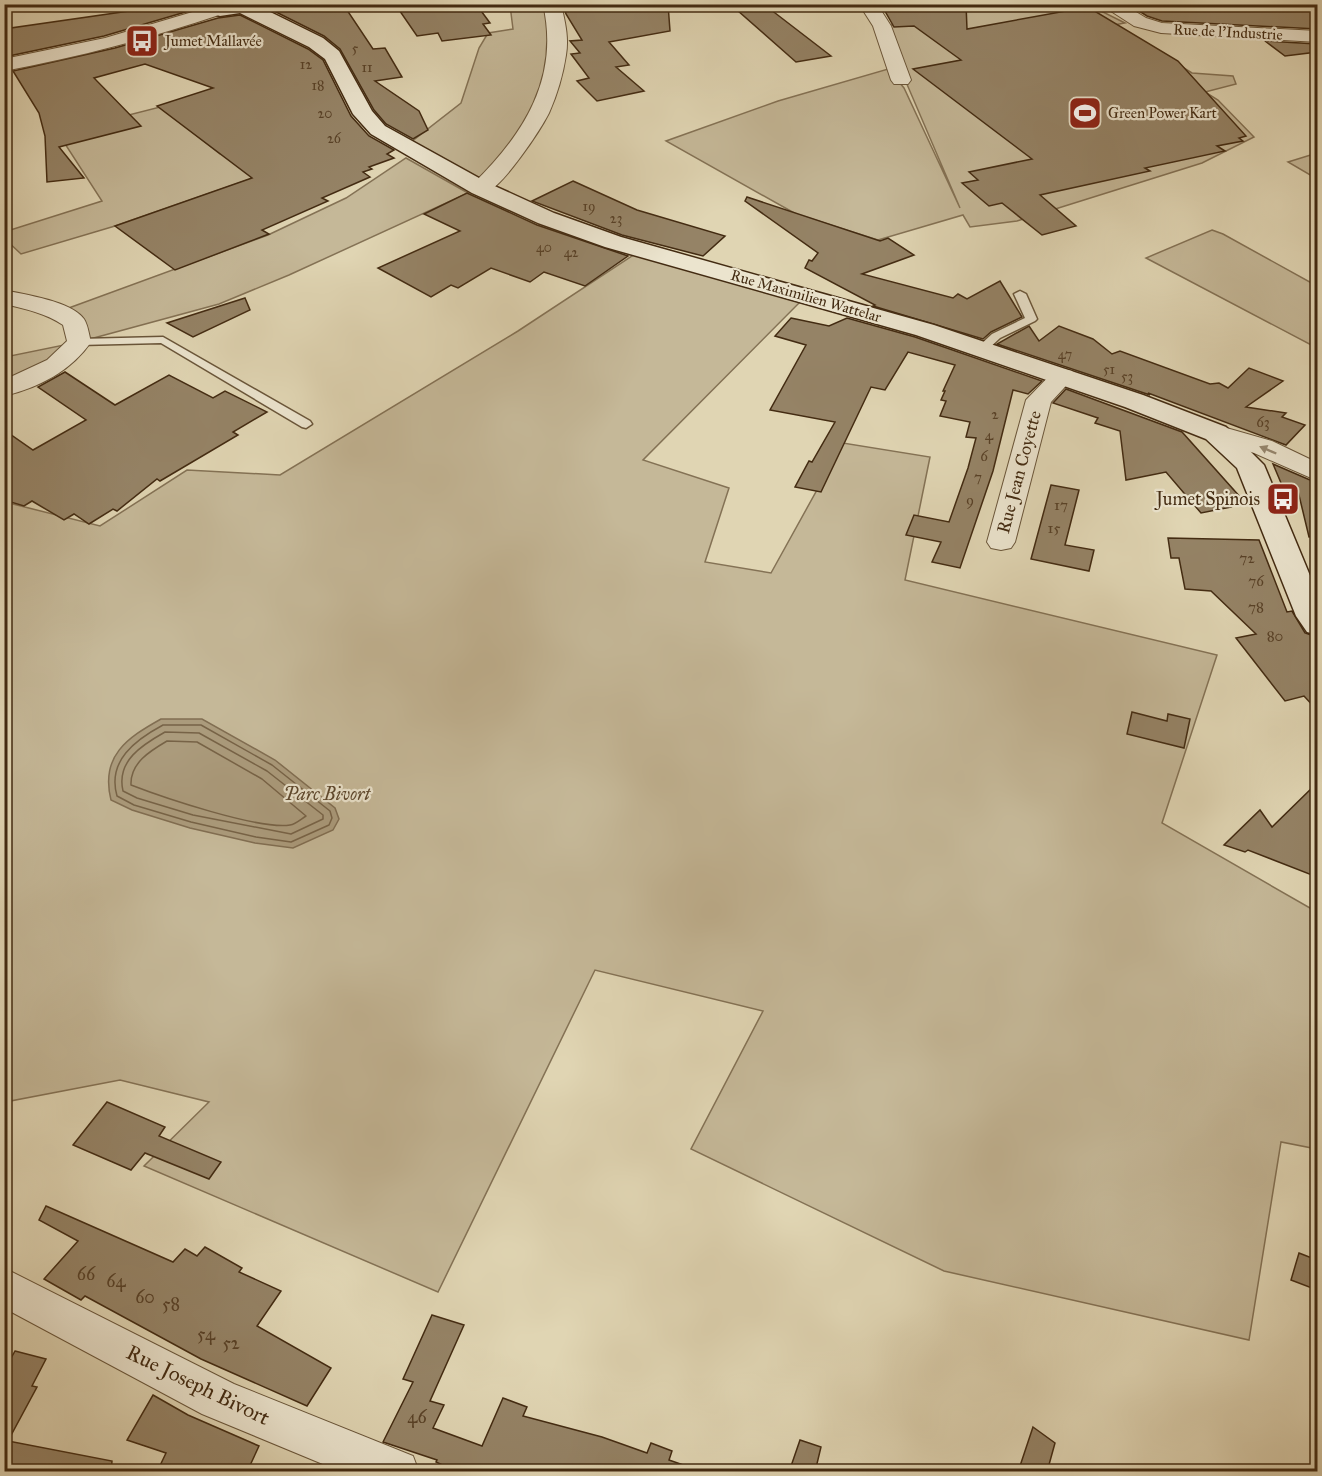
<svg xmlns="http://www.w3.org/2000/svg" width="1322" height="1476" font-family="'IM FELL Great Primer',serif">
  <rect width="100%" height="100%" fill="#e0d5b3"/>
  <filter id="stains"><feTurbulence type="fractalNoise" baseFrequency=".00333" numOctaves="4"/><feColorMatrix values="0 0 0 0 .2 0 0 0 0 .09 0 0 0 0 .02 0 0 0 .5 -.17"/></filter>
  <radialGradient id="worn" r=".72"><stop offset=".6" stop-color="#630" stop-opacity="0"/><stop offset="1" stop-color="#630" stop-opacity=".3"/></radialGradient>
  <g fill="#c5b898" stroke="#847255" stroke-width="1.5">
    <polygon points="999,4 1089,5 1125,23 1114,25 1192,73 1233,76 1236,84 1205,92 1218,100 1254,137 1202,163 1017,221 970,227 963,215 878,240 796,214 666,141 778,101 888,69 904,88 960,208 882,26 957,18 955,10"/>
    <polygon points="510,5 551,5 545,95 480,188 406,146 461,103 479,48 488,33 513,29"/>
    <polygon points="160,107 220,154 290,132 325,153 115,226 21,254 5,239 4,232 102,201 58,133"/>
    <polygon points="1317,153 1317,179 1288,162"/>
    <polygon points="406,158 468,193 289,275 219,304 79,342 5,388 5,357 79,342 66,309 268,235 346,198"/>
    <polygon points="1212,230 1223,234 1317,286 1317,348 1146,258"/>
    <polygon points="638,252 806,296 643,460 729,488 705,562 771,573 843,443 930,457 905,580 1217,655 1162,823 1317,912 1317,1149 1281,1142 1249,1340 944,1271 691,1149 763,1011 595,970 438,1292 144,1166 209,1102 120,1080 5,1102 5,502 100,526 187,470 280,475 518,331"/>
  </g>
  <path fill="#ab9b7c" stroke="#816e52" stroke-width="1.5" d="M 161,719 L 202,719 L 275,760 L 335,808 L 339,819 L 333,830 L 293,848 L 255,843 L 190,828 L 132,810 L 111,800 C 100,756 127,738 161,719 Z"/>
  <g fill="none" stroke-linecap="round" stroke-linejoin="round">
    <g stroke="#776347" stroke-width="1.5">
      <path d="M 163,725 L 201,725 L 272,765 L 330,811 L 332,818 L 329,825 L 291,842 L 256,837 L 191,822 L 134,805 L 117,796 C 107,761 135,740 163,725 Z"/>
      <path d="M 165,732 L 199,733 L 267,771 L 323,815 L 323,819 L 291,834 L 193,815 L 137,798 L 123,791 C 116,761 142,745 165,732 Z"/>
      <path d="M 167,741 L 197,742 L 262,779 L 306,816 C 301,819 296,824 290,825 C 259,830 162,797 131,785 C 130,763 150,751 167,741 Z"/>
    </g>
  </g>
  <g fill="#958366" stroke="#432b12" stroke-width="1.5">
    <polygon points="178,4 197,4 199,8 104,36 4,57 4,29"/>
    <polygon points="260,4 343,4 373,49 385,48 402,77 375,81 419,111 428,130 413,139 386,124 374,110 340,49 324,36"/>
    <polygon points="395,4 476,4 490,23 483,24 491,35 442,41 438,33 417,36"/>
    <polygon points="563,4 668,4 670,31 609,42 629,65 616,67 644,91 597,101 577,81 589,78 571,54 580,53 570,41 582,40 566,14"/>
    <polygon points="881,4 966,4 967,29 1088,7 1178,61 1246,136 1239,138 1243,141 1217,146 1225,151 1145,168 1150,171 1040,195 1076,226 1042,235 1002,203 989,206 962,183 978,180 969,172 1032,159 913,69 961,60 914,26 894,27"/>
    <polygon points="1128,4 1317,4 1317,29 1162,21 1147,16"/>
    <polygon points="766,6 831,56 796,62 737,10"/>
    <polygon points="240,15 308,49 323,60 351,116 369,136 394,150 387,154 394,158 369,167 372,169 363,172 370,177 322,198 328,201 262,230 269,234 175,270 115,226 252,178 157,106 213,88 145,64 94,78 141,126 59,147 84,178 47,182 45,136 39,113 13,71 115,48 218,18"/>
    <polygon points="1265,41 1317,44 1317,52 1285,56"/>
    <polygon points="573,181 637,210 725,236 703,256 622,235 532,201"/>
    <polygon points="467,193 537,225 628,256 585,286 544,272 530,282 491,268 458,288 451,285 431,297 378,268 460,231 424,214"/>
    <polygon points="747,197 880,241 888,238 914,255 862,274 953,298 958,294 967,299 1000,281 1022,317 991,332 983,339 873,306 875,305 805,268 809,260 812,261 818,253 745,201"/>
    <polygon points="245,298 250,310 193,337 167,323"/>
    <polygon points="791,318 829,326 847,318 915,337 1042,381 1028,394 1013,390 993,471 960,568 932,562 941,542 906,535 914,515 949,522 968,468 976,438 966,437 970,422 940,416 946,401 941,400 945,391 943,391 955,365 908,352 885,390 871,387 821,492 795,487 809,461 812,462 835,422 770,410 806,345 775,336"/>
    <polygon points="1029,326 1039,341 1059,326 1093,339 1112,354 1120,351 1210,384 1219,383 1228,388 1249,368 1283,381 1246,407 1286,413 1282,417 1305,425 1286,445 1148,393 1150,395 997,344"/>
    <polygon points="65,372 115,405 169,375 213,398 225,391 267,412 233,432 238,435 160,481 157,479 117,511 113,509 89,524 74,514 64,520 32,501 24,506 4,500 4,430 33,450 86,420 38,387"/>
    <polygon points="1066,389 1182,432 1241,498 1225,500 1231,507 1201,513 1166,472 1126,480 1120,431 1095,423 1098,418 1053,403"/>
    <polygon points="1273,464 1317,483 1317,536 1309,537 1298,491 1284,490"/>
    <polygon points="1051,485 1079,490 1065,545 1094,550 1089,571 1031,559"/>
    <polygon points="1168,538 1259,540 1287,612 1292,611 1305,633 1317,637 1317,710 1304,696 1285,701 1236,638 1256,634 1211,591 1185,589 1179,558 1171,558"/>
    <polygon points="1132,712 1167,721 1168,714 1190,719 1184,748 1127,734"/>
    <polygon points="1317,783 1317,877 1248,850 1245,852 1224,845 1260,810 1272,827"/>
    <polygon points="107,1102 165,1127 159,1136 221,1162 209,1179 145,1153 131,1170 73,1145"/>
    <polygon points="46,1206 173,1262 185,1249 197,1256 205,1247 242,1268 239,1272 281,1291 257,1326 331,1368 307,1406 201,1359 85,1296 81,1300 44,1279 78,1241 39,1220"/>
    <polygon points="1299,1253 1317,1260 1317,1290 1291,1280"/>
    <polygon points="432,1315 464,1325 430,1401 444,1405 433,1428 482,1446 503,1398 527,1407 523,1416 602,1437 647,1453 651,1443 672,1451 669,1460 692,1468 692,1472 457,1472 436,1462 437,1460 383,1442 413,1382 403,1379"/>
    <polygon points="15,1351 46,1359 32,1386 37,1387 8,1441 112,1461 111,1472 4,1472 4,1356 11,1358"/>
    <polygon points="153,1395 188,1415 259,1446 247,1472 157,1472 166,1453 127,1440"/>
    <polygon points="1033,1427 1055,1443 1047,1472 1018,1472"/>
    <polygon points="800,1440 821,1447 815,1472 789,1472"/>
  </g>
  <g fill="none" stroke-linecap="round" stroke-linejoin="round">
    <g stroke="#6a563a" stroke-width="3">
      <g id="lane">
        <polygon points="1020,291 1026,294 1037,319 1035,321 1000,338 986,351 978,351 978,347 992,334 1025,318 1014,294"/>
        <polygon points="163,337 310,421 312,424 306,428 302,427 161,343 79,345 73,342 79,339"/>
      </g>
    </g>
    <g stroke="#6a563a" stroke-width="2">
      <g id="street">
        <path d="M 543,4 L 561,4 C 565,22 569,37 566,55 C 563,75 557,95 549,113 C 540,131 504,185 486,193 C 481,195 477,194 473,192 L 469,188 L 473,184 C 524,134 560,78 543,4 Z"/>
        <polygon points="859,4 877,4 891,26 911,80 908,84 894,84 891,80 873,26"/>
        <polygon points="1100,4 1123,4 1146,18 1162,23 1318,31 1318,42 1161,33 1134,26"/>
        <path d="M 216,5 L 222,6 L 225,10 L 222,14 C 151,38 79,57 4,71 L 4,59 L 105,38 Z"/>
        <path d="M 4,290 C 26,295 71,301 84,319 C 88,325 89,335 91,342 C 71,371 38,388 4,396 L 4,380 L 47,360 L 67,341 L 63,325 C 45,313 26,309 4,304 Z"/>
        <polygon points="1063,369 1072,371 1075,376 1051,402 1015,542 1011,548 1001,550 991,548 987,542 1026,400 1054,371"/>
        <polygon points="1216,425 1272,441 1318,463 1318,481 1254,453 1207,438 1203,433 1207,428"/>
        <polygon points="4,1268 234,1384 413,1456 419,1472 342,1472 202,1414 4,1308"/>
      </g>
    </g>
    <g stroke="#432b12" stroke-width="3">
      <polygon id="secondary" points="199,4 254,4 323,38 339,51 372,111 385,126 488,183 554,213 621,237 934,325 1143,395 1226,427 1264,465 1318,595 1318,635 1307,632 1296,616 1237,468 1206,439 1125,407 916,335 605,247 538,223 472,193 371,134 353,114 325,59 309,47 240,13 220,16 205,11"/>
    </g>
    <use href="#lane" fill="#ebe4ce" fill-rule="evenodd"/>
    <use href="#street" fill="#ebe4ce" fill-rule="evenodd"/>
    <use href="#secondary" fill="#ebe4ce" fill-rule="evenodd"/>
  </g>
  <defs><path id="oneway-solid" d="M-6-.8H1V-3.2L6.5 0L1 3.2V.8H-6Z" transform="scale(1.5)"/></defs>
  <use fill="#978870" href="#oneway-solid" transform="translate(1268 450) rotate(-157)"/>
  <defs>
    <g id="bus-square" transform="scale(1.725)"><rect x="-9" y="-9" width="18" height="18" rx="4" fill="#8f2418" stroke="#ebe4ce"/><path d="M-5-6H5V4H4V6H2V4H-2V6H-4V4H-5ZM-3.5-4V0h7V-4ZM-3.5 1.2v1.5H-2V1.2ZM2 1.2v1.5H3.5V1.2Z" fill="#fff"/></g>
    <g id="stadium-square" transform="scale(1.725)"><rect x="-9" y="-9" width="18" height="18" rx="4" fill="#8f2418" stroke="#ebe4ce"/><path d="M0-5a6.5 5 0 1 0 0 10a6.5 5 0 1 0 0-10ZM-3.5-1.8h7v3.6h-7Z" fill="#fff"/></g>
  </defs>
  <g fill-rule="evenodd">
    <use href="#bus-square" x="142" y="41"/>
    <use href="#stadium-square" x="1085" y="113"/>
    <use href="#bus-square" x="1283" y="499"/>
  </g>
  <g text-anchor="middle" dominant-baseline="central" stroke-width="4.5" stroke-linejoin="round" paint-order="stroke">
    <g font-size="14" fill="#584127">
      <text x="355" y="48">5</text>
      <text x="306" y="64">12</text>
      <text x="367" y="67">11</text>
      <text x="318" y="85">18</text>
      <text x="325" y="113">20</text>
      <text x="334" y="138">26</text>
      <text x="589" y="206">19</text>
      <text x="616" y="218">23</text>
      <text x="544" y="247">40</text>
      <text x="571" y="252">42</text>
      <text x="1065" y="354">47</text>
      <text x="1109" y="369">51</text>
      <text x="1127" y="376">53</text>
    </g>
    <g font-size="15" fill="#432b12" stroke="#ebe4ce">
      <text transform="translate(1228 32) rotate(3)">Rue de l'Industrie</text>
      <text transform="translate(806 296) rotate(16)">Rue Maximilien Wattelar</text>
    </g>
    <g font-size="15" fill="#432b12" stroke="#ebe4ce" text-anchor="start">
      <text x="165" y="41">Jumet Mallavée</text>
      <text x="1108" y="113">Green Power Kart</text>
    </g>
    <g font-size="15" fill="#584127">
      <text x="995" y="414">2</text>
      <text x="1263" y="422">63</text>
      <text x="989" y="435">4</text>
      <text x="984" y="456">6</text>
      <text x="978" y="477">7</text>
      <text x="970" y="500">9</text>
      <text x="1061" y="505">17</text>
      <text x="1054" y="528">15</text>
      <text x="1247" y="558">72</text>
      <text x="1256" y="581">76</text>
      <text x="1256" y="607">78</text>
      <text x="1275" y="636">80</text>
    </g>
    <g font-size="18" fill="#432b12" stroke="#ebe4ce">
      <text transform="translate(1019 472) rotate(-75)">Rue Jean Coyette</text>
    </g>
    <g font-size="18" fill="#432b12" stroke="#ebe4ce" text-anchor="end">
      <text x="1260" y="499">Jumet Spinois</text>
    </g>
    <g font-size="18" font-style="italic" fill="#5d472d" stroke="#ebe4ce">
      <text x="327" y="794">Parc Bivort</text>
    </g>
    <g font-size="18" fill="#584127">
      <text x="86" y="1274">66</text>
      <text x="116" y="1281">64</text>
      <text x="145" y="1297">60</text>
      <text x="171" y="1304">58</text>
      <text x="206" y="1334">54</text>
      <text x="231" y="1343">52</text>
      <text x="417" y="1417">46</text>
    </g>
    <g font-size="21" fill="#432b12" stroke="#ebe4ce">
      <text transform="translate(198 1385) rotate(26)">Rue Joseph Bivort</text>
    </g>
  </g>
  <rect width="1322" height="1476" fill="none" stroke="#e0d5b3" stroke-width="24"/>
  <rect x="6" y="6" width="1310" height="1464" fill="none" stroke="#432b12" stroke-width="3"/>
  <rect x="12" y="12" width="1298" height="1452" fill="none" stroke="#432b12" stroke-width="1.5"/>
  <rect width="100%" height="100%" filter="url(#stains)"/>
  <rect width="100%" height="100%" fill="url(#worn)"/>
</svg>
